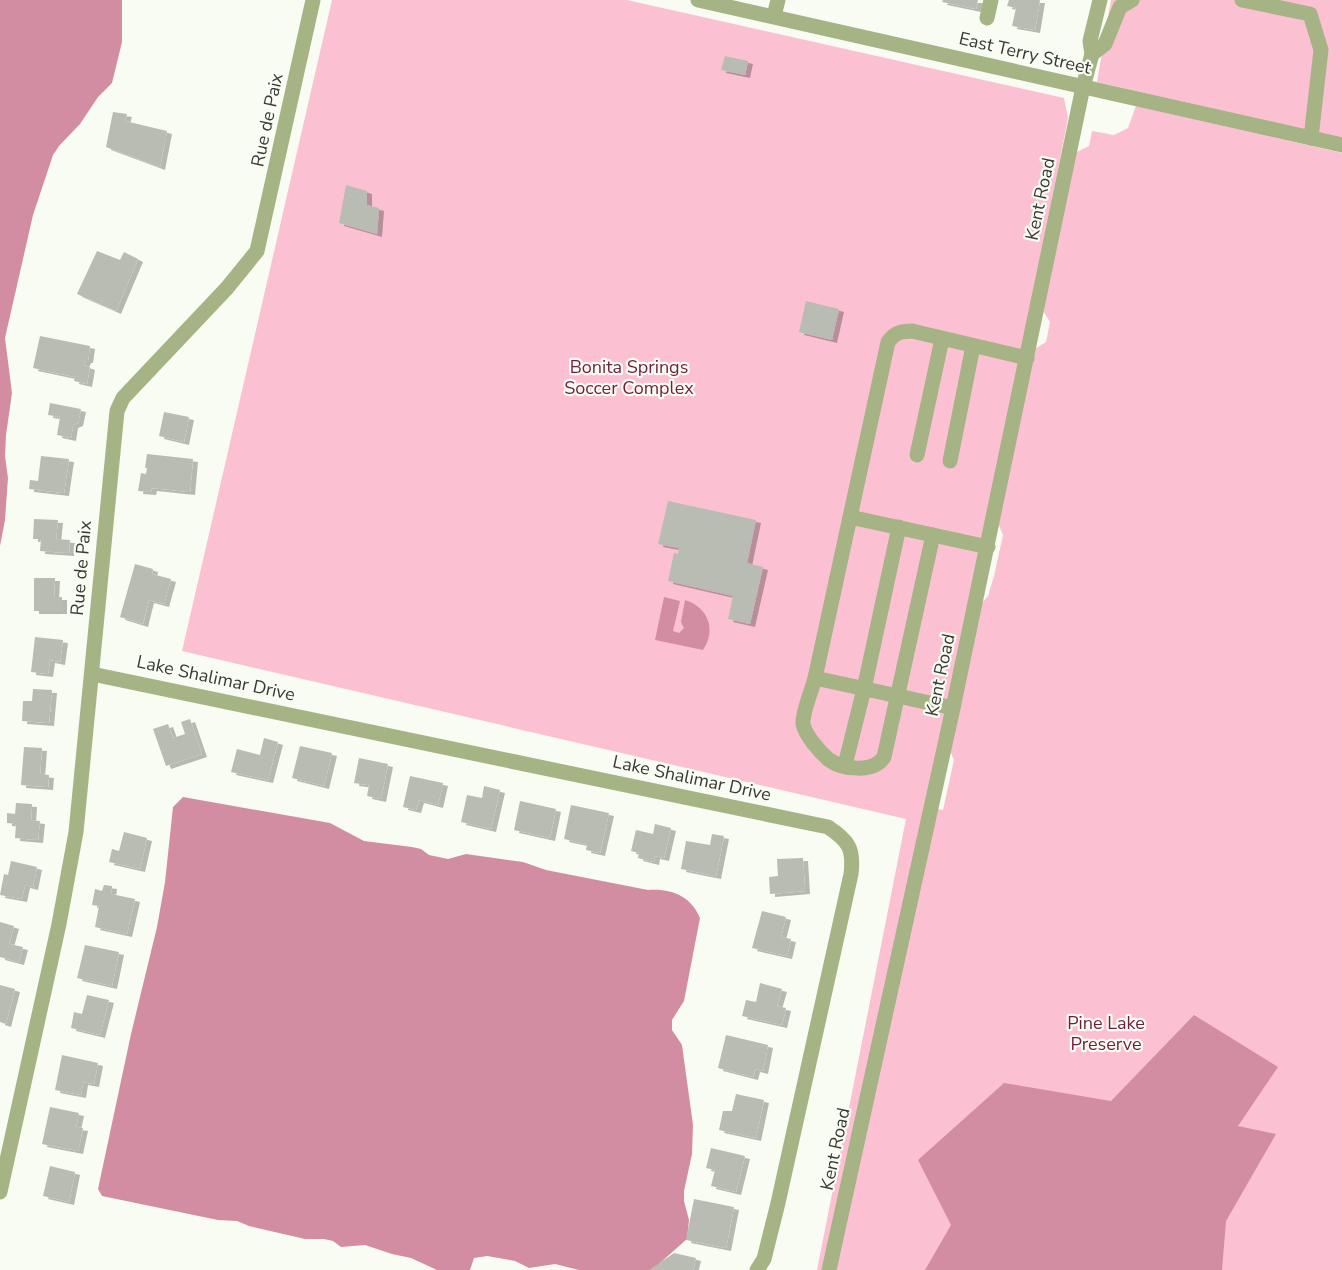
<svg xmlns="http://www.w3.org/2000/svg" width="1342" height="1270" font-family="'Nunito Sans',sans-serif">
  <defs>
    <filter id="shadow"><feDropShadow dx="5" dy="3" stdDeviation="0" flood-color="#0004"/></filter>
  </defs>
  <rect width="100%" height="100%" fill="#f9fcf2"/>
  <g fill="#fbc1d2">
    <polygon points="332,0 627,0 1064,98 1068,118 1026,335 930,807 943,810 954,760 945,739 972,614 988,596 994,576 1003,535 996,519 1028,353 1046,342 1050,322 1042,309 1075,153 1089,146 1092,131 1114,135 1128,128 1136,106 1342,153 1342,1270 817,1270 906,819 182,651"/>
    <polygon points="1111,0 1342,0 1342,138 1097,82"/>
  </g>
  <g fill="#d38da3">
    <polygon points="0,0 122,0 122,42 112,83 98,97 80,124 59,146 53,155 33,215 5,338 12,393 6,435 5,456 8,478 5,520 0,546"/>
    <path d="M 664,597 L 680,601 L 673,631 L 679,633 L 684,628 L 681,622 L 685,600 C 708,607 717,630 703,650 L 655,640 Z"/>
    <path d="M 183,797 L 330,823 L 364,841 L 412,847 L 421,849 L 429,855 L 448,859 L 466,854 L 523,862 L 546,870 L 648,890 C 671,888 691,896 700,918 L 684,1001 L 672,1020 L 672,1030 L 682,1045 L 693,1125 L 692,1154 L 684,1191 L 684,1201 L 689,1220 L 687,1239 L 652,1270 L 579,1270 L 555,1264 L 529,1268 L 515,1261 L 487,1256 L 474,1258 L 470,1270 L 437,1270 L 411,1258 L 392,1254 L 365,1245 L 341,1247 L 333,1241 L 324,1239 L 305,1239 L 249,1226 L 237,1221 L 218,1220 L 102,1196 L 98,1189 L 131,1034 L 157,927 L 165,882 L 173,807 Z"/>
    <polygon points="1194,1015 1278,1067 1238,1126 1276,1134 1226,1221 1222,1270 925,1270 951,1225 918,1160 1004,1083 1111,1101"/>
  </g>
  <g fill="#b9bcb3" filter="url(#shadow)">
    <polygon points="943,0 978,0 976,9 942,2"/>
    <polygon points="1009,0 1040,0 1035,30 1012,26 1016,8 1007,6"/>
    <polygon points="725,56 748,61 745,75 721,70"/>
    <polygon points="113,112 127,114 125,121 167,131 160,167 106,147"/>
    <polygon points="346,185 367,191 367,205 379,208 377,234 339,223"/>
    <polygon points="97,251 120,260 124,252 138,259 116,311 77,294"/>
    <polygon points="806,301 839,309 832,340 799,332"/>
    <polygon points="40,336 90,346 88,360 86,360 84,365 90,367 87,384 74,381 75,377 33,368"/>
    <polygon points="50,403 81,409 78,423 73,425 71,438 57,435 60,417 48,415"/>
    <polygon points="164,412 189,417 184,442 159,436"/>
    <polygon points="147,454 193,459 190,492 152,488 151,492 138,491 141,473 146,474 147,468 145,468"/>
    <polygon points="41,456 69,459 64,493 29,489 30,480 38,481"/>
    <polygon points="668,501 756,520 747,563 763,567 750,624 728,619 733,596 668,581 674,553 678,554 679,548 658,544"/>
    <polygon points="34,519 58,520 56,539 70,540 69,553 40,551 41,539 33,539"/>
    <polygon points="135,564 153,569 152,574 171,579 164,604 149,600 143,624 120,617"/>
    <polygon points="34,578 55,578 54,597 62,597 62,611 34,611"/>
    <polygon points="35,637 63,640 60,662 50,660 48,674 31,672"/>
    <polygon points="33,689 52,690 49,723 22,721 23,701 32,701"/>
    <polygon points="190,719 202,754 166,766 153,729 168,724 173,738 185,734 181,722"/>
    <polygon points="264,738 278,742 268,780 231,772 237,749 260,755"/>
    <polygon points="300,746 332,753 324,786 292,778"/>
    <polygon points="24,747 42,748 40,774 49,775 48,787 21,785"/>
    <polygon points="359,758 388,764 381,799 367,796 369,785 354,783"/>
    <polygon points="410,776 443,783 438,805 419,800 416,810 403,807"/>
    <polygon points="484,786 500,790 491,829 461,822 467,795 482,798"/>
    <polygon points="520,801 556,809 550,838 514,830"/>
    <polygon points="16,803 32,804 31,820 40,821 38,840 15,838 16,824 7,823 7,813 15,814"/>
    <polygon points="571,805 609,813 600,853 586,850 587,844 564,839"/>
    <polygon points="655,824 671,828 664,858 655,856 654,862 638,858 639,853 631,851 636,830 653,834"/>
    <polygon points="124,832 147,838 140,869 109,862 112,849 119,851"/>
    <polygon points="712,834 724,836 716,876 681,869 686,841 710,845"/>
    <polygon points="803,858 805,891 770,894 769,877 778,876 777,859"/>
    <polygon points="11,861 37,867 33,887 25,885 22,899 0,895 4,874 8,875"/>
    <polygon points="104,885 112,886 111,894 135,899 127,934 95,927 99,906 92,905 95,889 102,891"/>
    <polygon points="762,911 786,917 781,937 791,939 787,956 752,948"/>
    <polygon points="0,922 14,926 9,944 23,947 19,962 0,957"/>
    <polygon points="85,945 119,952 112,986 77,978"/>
    <polygon points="760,983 782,989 777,1006 786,1008 782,1025 742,1016 746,1000 756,1002"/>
    <polygon points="0,985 15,989 6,1024 0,1022"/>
    <polygon points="87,995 109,1000 100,1035 71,1028 74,1012 82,1014"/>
    <polygon points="726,1035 768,1045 763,1071 755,1069 753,1077 718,1068"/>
    <polygon points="62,1055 98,1063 94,1084 83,1082 81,1095 55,1090"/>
    <polygon points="736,1094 764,1100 756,1138 719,1130 723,1111 732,1111"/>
    <polygon points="50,1107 79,1113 76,1127 83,1128 78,1151 42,1144"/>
    <polygon points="711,1148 745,1156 736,1192 711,1186 715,1170 706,1168"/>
    <polygon points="50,1166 75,1172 69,1202 43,1196"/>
    <polygon points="694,1199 734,1207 726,1248 686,1240"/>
    <polygon points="674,1253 696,1258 693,1270 649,1270"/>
  </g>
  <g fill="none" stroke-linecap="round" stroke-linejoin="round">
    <g stroke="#a6b485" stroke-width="15">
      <polyline points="698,0 1342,145"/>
      <polyline points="1242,0 1310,14 1321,50 1311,138"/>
      <polyline points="774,16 778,0"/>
      <polyline points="987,18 991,0"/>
      <polyline points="1092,54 1090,41 1100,0"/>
      <polyline points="917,455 942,339"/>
      <polyline points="950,461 973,346"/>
      <path d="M 850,517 L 888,342 C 894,333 901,331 912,331 L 1027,358"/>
      <path d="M 92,674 L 828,827 C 849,841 854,849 851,874 L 778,1203 L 764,1259 L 757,1270"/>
      <path d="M 815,678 C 812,690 802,713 803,724 C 805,735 820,752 828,759 C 842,770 874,773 884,757 L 933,535"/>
      <polyline points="953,708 815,678 850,517 988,547"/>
      <polyline points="845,765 864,689 899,527"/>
      <polyline points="0,1192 59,924 76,832 117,411 123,398 227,288 257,251 313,0"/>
      <polyline points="829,1270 953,708 1083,87 1092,54 1105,44 1120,7 1132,0"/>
    </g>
  </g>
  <g text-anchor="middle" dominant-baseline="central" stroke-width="4.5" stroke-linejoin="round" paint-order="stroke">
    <g font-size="18" fill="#383a36" stroke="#f9fcf2">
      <text transform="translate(1025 53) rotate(13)">East Terry Street</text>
      <text transform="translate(267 120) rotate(-78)">Rue de Paix</text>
      <text transform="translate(1040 199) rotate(-78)">Kent Road</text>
      <text transform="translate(81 568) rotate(-85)">Rue de Paix</text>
      <text transform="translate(940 675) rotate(-78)">Kent Road</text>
      <text transform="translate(216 678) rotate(12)">Lake Shalimar Drive</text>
      <text transform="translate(692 778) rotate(12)">Lake Shalimar Drive</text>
      <text transform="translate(835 1149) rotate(-78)">Kent Road</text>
    </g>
    <g font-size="18" fill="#701e40" stroke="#f9fcf2">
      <text x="629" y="367">Bonita Springs<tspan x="629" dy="21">Soccer Complex</tspan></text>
      <text x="1106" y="1023">Pine Lake<tspan x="1106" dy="21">Preserve</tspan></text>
    </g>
  </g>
</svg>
